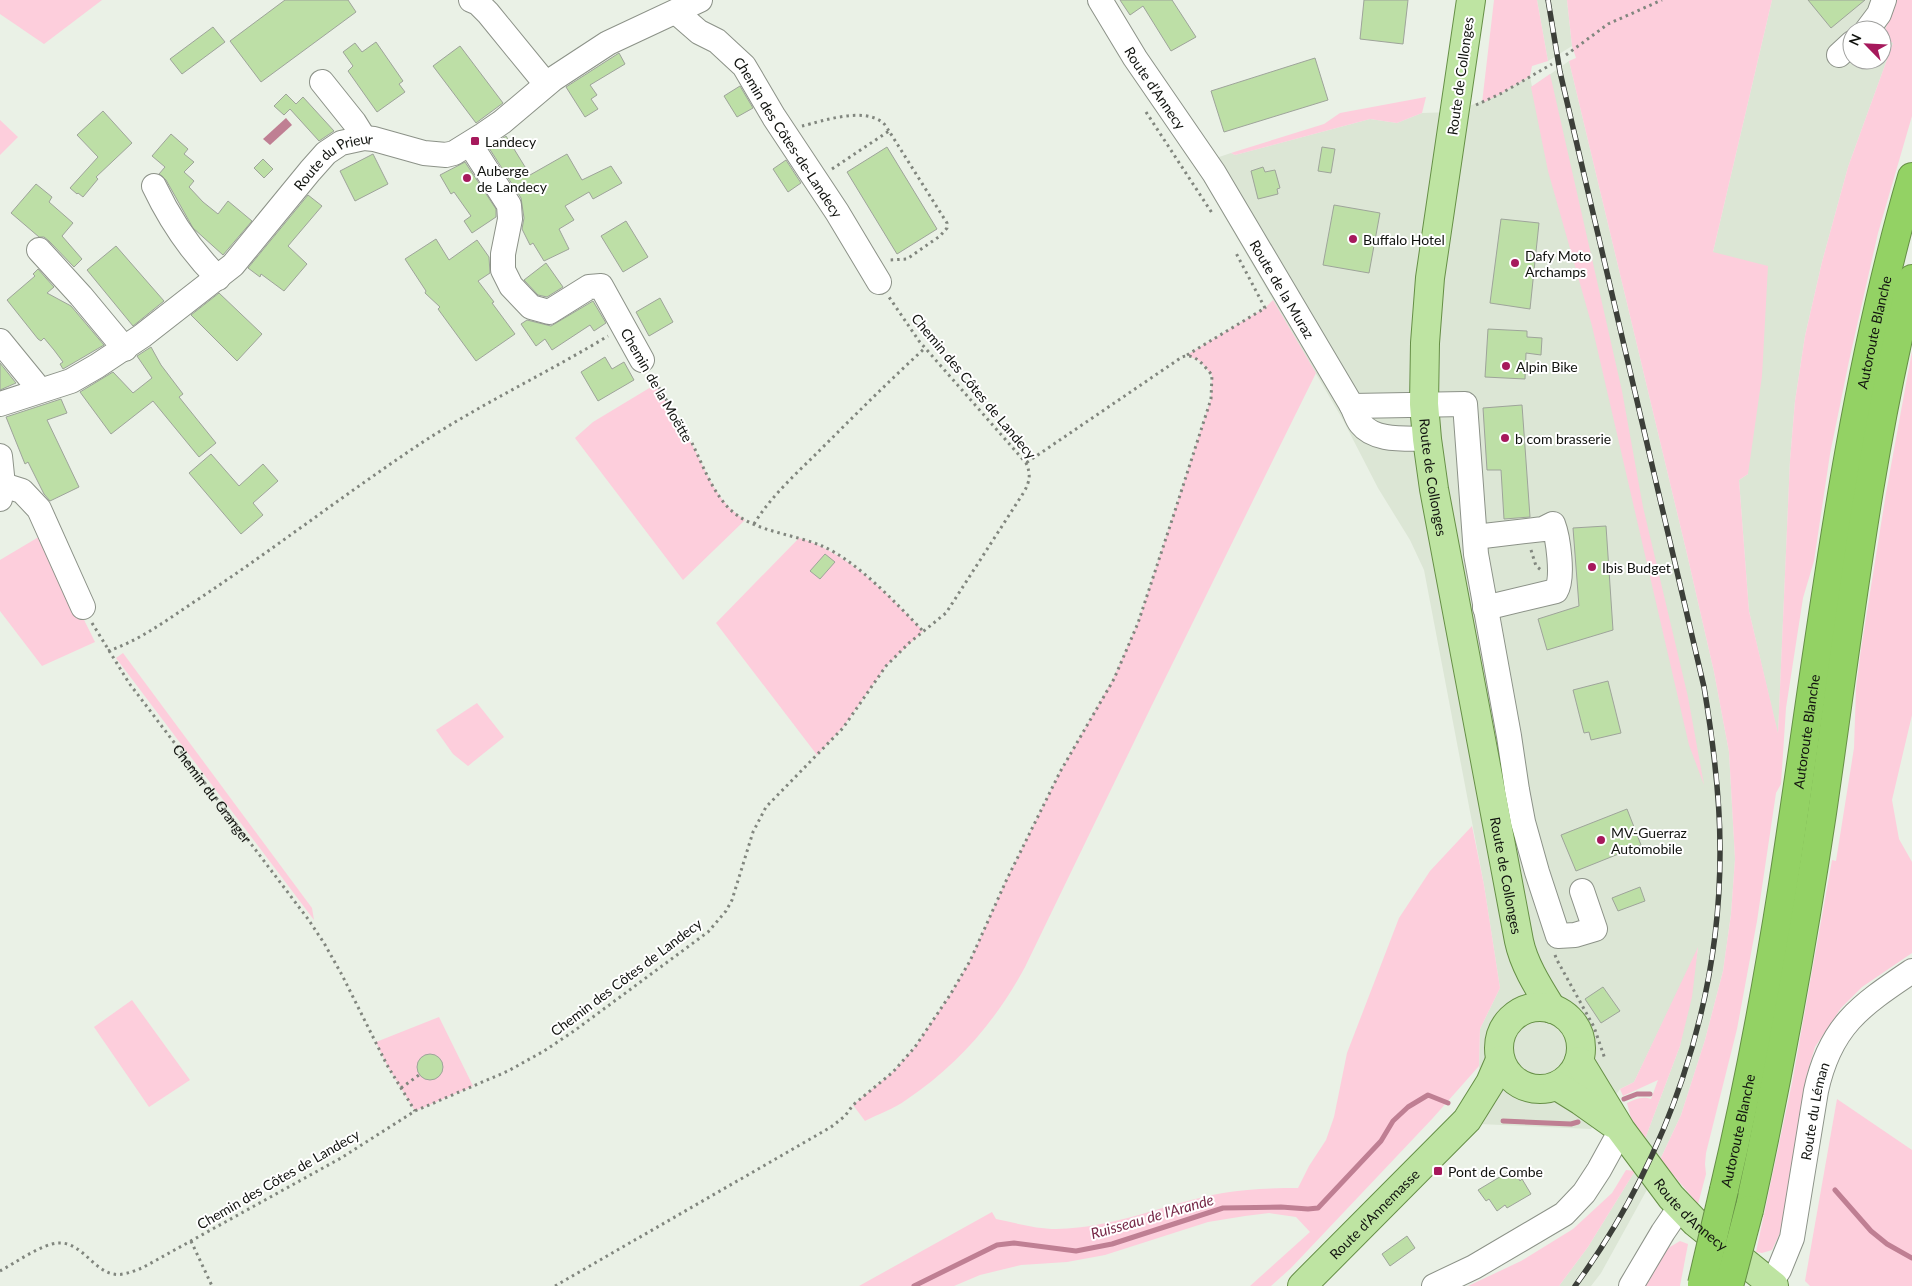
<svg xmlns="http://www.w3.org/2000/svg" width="1912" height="1286" font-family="Lato,sans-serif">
  <rect width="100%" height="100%" fill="#eaf1e6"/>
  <g fill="#dce6d5">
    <polygon points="1537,0 1567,0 1572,46 1548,61"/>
    <polygon points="1772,0 1896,0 1882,38 1882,30 1852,30 1852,60 1882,60 1882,38 1893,43 1848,167 1822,262 1805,336 1795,401 1790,460 1778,735 1749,611 1739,480 1748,474 1713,252"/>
    <polygon points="1569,61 1687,554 1714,672 1729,752 1735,859 1731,914 1723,971 1705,1040 1681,1115 1659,1162 1648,1148 1650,1145 1645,1139 1680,1046 1698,949 1634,1082 1620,1089 1591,1129 1478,1124 1480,1029 1500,988 1484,885 1424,570 1410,540 1378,488 1343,420 1198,171 1219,157 1231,153 1235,155 1370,119 1397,123 1422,113 1454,112 1502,93 1530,76 1532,87"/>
    <polygon points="1635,1171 1649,1186 1601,1273 1591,1286 1559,1286 1588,1247"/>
  </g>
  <g fill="#fdcedc">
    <polygon points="0,0 102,0 44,44 0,14"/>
    <polygon points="1494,0 1537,0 1548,61 1532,66 1530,76 1502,93 1482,103"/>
    <polygon points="1567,0 1772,0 1713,252 1768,266 1762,376 1748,474 1739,480 1749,611 1778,733 1790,460 1795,401 1805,336 1822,262 1848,167 1893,43 1882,38 1896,0 1912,0 1912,116 1878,233 1849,361 1830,454 1814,561 1803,598 1786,708 1781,784 1776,793 1757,921 1737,1029 1706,1153 1705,1164 1706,1174 1698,1204 1670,1171 1665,1170 1659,1162 1681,1115 1705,1040 1723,971 1731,914 1735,859 1729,752 1714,672 1687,554 1569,61 1576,58 1572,46"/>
    <polygon points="1550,74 1622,391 1643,507 1688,697 1704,785 1689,745 1592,326 1548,171 1531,87"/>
    <polygon points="1426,97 1422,113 1397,123 1370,119 1235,155 1231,153 1324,124 1340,113"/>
    <polygon points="0,120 18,137 0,155"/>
    <path d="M 1273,300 L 1316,373 L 1151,707 L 1025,967 C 996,1021 957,1066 906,1100 C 894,1109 878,1114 865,1121 L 853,1105 L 893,1072 L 915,1047 L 950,995 L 970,961 L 1006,881 L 1060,772 L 1113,679 L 1138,623 L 1211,399 L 1212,375 L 1200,361 L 1187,355 L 1265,308 Z"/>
    <polygon points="1912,351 1912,715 1892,800 1899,839 1912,862 1912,953 1862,987 1841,1008 1815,1047 1807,1074 1780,1233 1772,1250 1762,1253 1756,1252 1792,1083 1832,860 1836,861 1854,748 1856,688 1861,649 1886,493"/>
    <path d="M 656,384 C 668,403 680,421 690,441 C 705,468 716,503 745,520 L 683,580 L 575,438 L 593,422 Z"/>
    <polygon points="42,535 95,642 42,666 0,611 0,560"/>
    <path d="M 799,538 C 849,553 887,594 923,631 L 886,666 L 843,727 L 817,755 L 716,623 Z"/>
    <polygon points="123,653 312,908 314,920 116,658"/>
    <polygon points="477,703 504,737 468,766 453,754 436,730"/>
    <path d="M 1472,826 L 1484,885 L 1500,988 L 1480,1029 L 1479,1066 L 1432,1119 L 1291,1268 L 1271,1286 L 1250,1286 L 1310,1232 L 1296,1217 L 1269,1213 L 1245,1216 L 1208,1222 L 1105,1255 L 1067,1262 L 1021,1265 L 980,1275 L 954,1286 L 859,1286 L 992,1212 L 996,1219 C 1015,1223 1037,1229 1056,1229 C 1117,1228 1165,1203 1223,1193 C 1248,1189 1273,1188 1298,1188 L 1309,1166 L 1326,1140 L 1334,1117 L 1347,1053 L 1399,918 L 1430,871 Z"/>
    <path d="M 1698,947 L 1692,997 L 1680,1046 L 1645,1139 L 1631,1118 L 1627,1103 C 1636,1099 1642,1096 1651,1099 L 1658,1080 L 1623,1096 L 1620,1089 L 1634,1082 Z"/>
    <polygon points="132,1000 190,1080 149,1107 94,1027"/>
    <polygon points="439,1017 473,1086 415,1111 387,1065 376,1042"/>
    <polygon points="1837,1099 1912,1150 1912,1286 1810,1286 1805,1281"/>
    <polygon points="1626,1170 1635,1171 1588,1247 1559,1286 1468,1286 1521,1261 1573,1229 1612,1193"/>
    <polygon points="1680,1241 1688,1244 1680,1286 1640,1286 1665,1250"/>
  </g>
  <polygon fill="#bf7f93" points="286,118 292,125 270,145 263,139"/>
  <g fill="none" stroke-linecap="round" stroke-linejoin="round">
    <g stroke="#bf7f93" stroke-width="5">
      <polyline points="1624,1099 1637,1094 1650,1094"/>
      <polyline points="1503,1121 1571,1124 1578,1122"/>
      <polyline points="1835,1190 1871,1231 1887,1244 1912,1258"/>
      <polyline points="914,1286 997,1245 1014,1243 1076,1251 1112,1244 1223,1208 1281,1207 1308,1209 1318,1208 1381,1141 1393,1121 1408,1107 1428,1095 1448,1103"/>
    </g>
  </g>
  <g fill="#bddfa6" stroke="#9ea49a">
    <polygon points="285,0 348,0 356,12 261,82 230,41"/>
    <polygon points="1120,0 1172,0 1196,37 1171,51 1143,6 1130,15"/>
    <polygon points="1364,0 1408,0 1403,44 1360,39"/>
    <polygon points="1808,0 1865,0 1831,28"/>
    <polygon points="213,27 225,42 182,74 170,59"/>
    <polygon points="376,42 403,81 399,84 405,92 377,112 348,71 353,66 343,52 355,43 362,52"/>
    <polygon points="460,46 503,103 476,123 433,66"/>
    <polygon points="619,53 625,64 590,85 597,95 591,99 598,109 585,117 566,87"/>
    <polygon points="1315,58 1328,100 1224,132 1211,91"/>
    <polygon points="740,86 753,108 737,117 724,96"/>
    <polygon points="286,94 296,104 303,97 334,131 319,141 290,109 284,115 274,106"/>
    <polygon points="103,111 132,143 96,177 98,179 83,197 78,193 77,194 70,188 98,157 77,135"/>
    <polygon points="171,134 188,149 184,154 194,162 184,172 194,181 189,187 203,202 218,214 228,201 252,221 223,255 193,228 166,180 159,174 165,167 152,156"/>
    <polygon points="506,136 530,175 567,154 582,180 611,166 622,183 593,199 589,192 565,206 574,220 559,229 569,249 544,261 533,243 530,245 522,229 524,218 521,198 489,148"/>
    <polygon points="887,147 937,229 897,254 847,172"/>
    <polygon points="1322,147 1335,149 1331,173 1318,171"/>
    <polygon points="373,154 388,184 355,201 340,171"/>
    <polygon points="263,159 273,169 264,178 254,168"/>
    <polygon points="786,160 801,183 788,192 773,169"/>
    <polygon points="465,162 496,209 496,217 472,233 464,221 471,216 454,192 451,194 440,175"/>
    <polygon points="1263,167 1265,172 1275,170 1280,188 1277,189 1278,194 1258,199 1251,171"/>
    <polygon points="36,184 52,197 49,202 73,223 62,236 82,259 74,267 49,241 44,237 39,237 11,213"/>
    <polygon points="308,195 322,206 288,246 307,264 284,291 261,274 260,277 248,268"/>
    <polygon points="1334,205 1380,213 1369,273 1323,265"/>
    <polygon points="1501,219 1539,223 1530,309 1490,303"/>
    <polygon points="626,221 648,257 623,272 601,236"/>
    <polygon points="436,239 449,260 477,240 489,257 490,273 478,281 494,302 492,303 515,334 476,361 438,309 440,307 425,293 426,291 405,259"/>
    <polygon points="116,246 164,301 133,326 87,270"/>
    <polygon points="546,263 563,287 547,297 538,295 524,280"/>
    <polygon points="38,269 54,287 47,293 71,306 104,345 63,369 60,364 63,362 54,350 44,338 41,341 38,339 7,300 35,276 33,274"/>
    <polygon points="219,293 262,334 237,361 191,315"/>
    <polygon points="660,298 673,322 649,336 636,312"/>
    <polygon points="593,301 606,323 594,331 590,325 552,350 545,339 536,346 521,324 527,320 551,326"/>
    <polygon points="1488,329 1527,331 1527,337 1542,338 1541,355 1526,353 1525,379 1485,377"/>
    <polygon points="151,347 161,365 183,394 179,397 216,443 199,457 153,401 111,434 80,392 113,372 133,393 152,378 137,356"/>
    <polygon points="605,357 612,369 624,362 634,380 598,401 581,372"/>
    <polygon points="0,363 16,383 0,390"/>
    <polygon points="61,399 67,413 47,420 79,487 50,501 44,494 28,462 25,464 6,417"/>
    <polygon points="1522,405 1530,517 1504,519 1501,470 1487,470 1483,408"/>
    <polygon points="211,454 239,486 263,464 278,481 253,503 263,515 241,534 189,473"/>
    <polygon points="1606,526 1613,630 1547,650 1538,619 1579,606 1573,528"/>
    <polygon points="825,554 835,562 820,579 810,571"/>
    <polygon points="1608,681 1621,733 1591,740 1589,732 1584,733 1573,690"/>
    <polygon points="1627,809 1641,845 1576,871 1561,835"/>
    <polygon points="1640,887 1645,901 1618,911 1612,898"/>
    <polygon points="1603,987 1620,1011 1601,1023 1585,999"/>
    <circle cx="430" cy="1067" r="13"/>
    <polygon points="1513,1169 1520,1181 1522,1179 1531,1194 1507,1208 1505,1205 1497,1211 1489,1199 1486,1201 1478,1190"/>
    <polygon points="1407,1236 1415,1248 1390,1266 1382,1254"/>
  </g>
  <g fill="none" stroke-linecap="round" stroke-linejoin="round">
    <g stroke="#8c9288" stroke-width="26">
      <g id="minor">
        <polyline points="471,0 478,3 488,13 546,84"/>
        <path id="s2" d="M 1100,0 L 1135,58 L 1214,173 L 1352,406 C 1355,412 1357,419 1361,424 C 1375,442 1407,438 1427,439"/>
        <path id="s3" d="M 676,12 L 699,32 L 717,41 L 744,66 L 774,117 L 837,212 L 879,282"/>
        <polyline points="1867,30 1879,14 1884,0"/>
        <polyline points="1839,55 1852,43"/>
        <polyline points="322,82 354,122 364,138"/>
        <polyline points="470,144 509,205 510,219 503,254 503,270 511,286 531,307 549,312 589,287 601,286 642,360"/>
        <path d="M 154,186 C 171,222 190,250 218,278"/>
        <polyline points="39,250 81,296 125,349"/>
        <polyline points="0,341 40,390"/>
        <path id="s4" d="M 0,404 L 71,381 L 97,366 L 142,336 L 233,265 L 310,171 L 326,153 L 341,143 L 364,138 L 374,139 L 424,153 L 446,155 L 454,153 L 483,135 L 502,122 L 553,79 L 608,43 L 700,0"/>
        <polyline points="1352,406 1465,404 1476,554 1509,736 1517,790 1523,822 1537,872 1558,936 1575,935 1595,929 1582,891"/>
        <polyline points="0,456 3,485 0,499"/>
        <polyline points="3,485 22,491 39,509 83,607"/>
        <path d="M 1475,537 L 1543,529 L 1553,524 C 1558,537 1564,578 1556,591 L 1485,608"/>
        <path id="s5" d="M 1770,1284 L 1779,1270 L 1792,1238 L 1816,1091 C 1830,1026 1860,1006 1912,971"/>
        <polyline points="1434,1286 1474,1267 1564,1214 1584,1193 1599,1170 1621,1130"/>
        <polyline points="1631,1286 1663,1232 1680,1207"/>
      </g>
    </g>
    <g stroke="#668f46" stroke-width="30">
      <g id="major">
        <path id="s6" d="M 1471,0 L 1430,278 L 1425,343 L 1424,404 L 1427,439 L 1434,489 L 1519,941 C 1524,965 1539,988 1552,1009"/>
        <circle cx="1540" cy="1048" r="41"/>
        <path id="s7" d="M 1579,1061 L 1621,1130 L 1671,1197 L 1695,1222 L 1774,1286"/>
        <polyline points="1557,1086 1581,1101 1612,1123"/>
        <path id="s8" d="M 1302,1286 L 1467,1120 L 1490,1083 L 1500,1060"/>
      </g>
    </g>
    <g stroke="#668f46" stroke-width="30">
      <g id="highway">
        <path id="s9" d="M 1724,1190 C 1748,1089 1767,987 1783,885 C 1820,648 1845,408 1912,177"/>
        <path d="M 1749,1210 C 1778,1078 1802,946 1822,813 C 1848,635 1868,454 1912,279"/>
      </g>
    </g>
    <g stroke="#81867e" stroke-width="3" stroke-dasharray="2.5 4" stroke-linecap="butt">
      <polyline points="1566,55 1608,24 1662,0"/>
      <polyline points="1476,105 1502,93 1552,64"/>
      <polyline points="1146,112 1212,213"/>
      <path d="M 802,126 C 823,121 862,107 882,122 C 885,124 887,128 889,131"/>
      <polyline points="832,169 889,131 947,223 947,228 940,236 907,259 889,260"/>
      <polyline points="1379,243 1397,246"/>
      <polyline points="1187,355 1265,308 1236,253"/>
      <path d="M 652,376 C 665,398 678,419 691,441 C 703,465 713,495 733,512 C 757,532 794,534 822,546 C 857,561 896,603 923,631"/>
      <path d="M 754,524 C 771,496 797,473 820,450 C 855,415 889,381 925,348"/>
      <polyline points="1531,550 1536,566 1541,570"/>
      <path id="s1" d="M 92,623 L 129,683 L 308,919 L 324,943 L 342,975 L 387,1065 L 415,1111"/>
      <path d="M 108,651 C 141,640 168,619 197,600 C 268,553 337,500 408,452 C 472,408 542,376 608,336"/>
      <polyline points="1555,955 1557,960 1594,1027 1605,1059"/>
      <polyline points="401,1088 419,1075"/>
      <polyline points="191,1241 212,1286"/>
      <path d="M 0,1271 C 15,1263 43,1243 59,1243 C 85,1242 96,1279 123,1274 C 130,1273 136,1270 142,1268 L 341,1158 L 415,1111 L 508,1071 L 544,1051 L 574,1031 L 708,932 L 726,911 L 732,900 L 753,832 L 766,807 L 843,728 L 886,666 L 909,643 L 946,613 L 1024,492 C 1030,481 1031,474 1026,463 L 919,341 L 889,297"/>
      <path d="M 555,1286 L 831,1127 L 845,1116 L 853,1105 L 893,1072 L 915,1047 L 950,995 L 970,961 L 1006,881 L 1060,772 L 1114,679 L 1138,623 L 1172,520 L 1211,399 L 1212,375 C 1204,366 1195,352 1182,357 L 1026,463"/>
    </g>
    <use href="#minor" stroke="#fff" stroke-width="24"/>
    <use href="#major" stroke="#bee4a2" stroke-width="28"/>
    <use href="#highway" stroke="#93d264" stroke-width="28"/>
    <g stroke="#3c3f39" stroke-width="5.5">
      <path id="rail" d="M 1548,0 L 1560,72 L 1704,687 C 1713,741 1720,794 1720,848 C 1721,1005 1667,1160 1575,1286"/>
    </g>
    <use href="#rail" stroke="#fff" stroke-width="4" stroke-dasharray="11" stroke-linecap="butt"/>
    <g stroke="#668f46" stroke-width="30" stroke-linecap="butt">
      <g id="highway-bridge">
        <polyline points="1702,1284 1724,1190"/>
        <polyline points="1729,1286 1749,1210"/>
      </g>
    </g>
    <use href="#highway-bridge" stroke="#93d264" stroke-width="28"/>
  </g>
  <g fill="#a6195c" stroke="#fff" stroke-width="2">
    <rect x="470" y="136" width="10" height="10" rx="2.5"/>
    <circle cx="467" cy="178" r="5"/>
    <circle cx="1353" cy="239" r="5"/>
    <circle cx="1515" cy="263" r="5"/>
    <circle cx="1506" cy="366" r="5"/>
    <circle cx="1505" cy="438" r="5"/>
    <circle cx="1592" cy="567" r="5"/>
    <circle cx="1601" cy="840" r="5"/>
    <rect x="1433" y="1166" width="10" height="10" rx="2.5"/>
  </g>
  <g text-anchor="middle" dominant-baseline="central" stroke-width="4" stroke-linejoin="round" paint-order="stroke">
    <g font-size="14" fill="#11130f" stroke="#fff">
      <text transform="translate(1460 76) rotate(-82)">Route de Collonges</text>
      <text stroke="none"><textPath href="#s2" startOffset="104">Route d'Annecy</textPath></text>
      <text stroke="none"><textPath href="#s3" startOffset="171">Chemin des Côtes-de-Landecy</textPath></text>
      <text stroke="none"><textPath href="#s4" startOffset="422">Route du Prieur</textPath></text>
      <text stroke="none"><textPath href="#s2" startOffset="342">Route de la Muraz</textPath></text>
      <text stroke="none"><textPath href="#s9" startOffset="871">Autoroute Blanche</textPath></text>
      <text transform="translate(657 385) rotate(60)">Chemin de la Moëtte</text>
      <text transform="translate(974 386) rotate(50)">Chemin des Côtes de Landecy</text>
      <text stroke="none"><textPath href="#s6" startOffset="481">Route de Collonges</textPath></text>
      <text stroke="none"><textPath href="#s9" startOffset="466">Autoroute Blanche</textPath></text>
      <text stroke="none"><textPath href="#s1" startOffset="209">Chemin du Granger</textPath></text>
      <text stroke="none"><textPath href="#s6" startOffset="886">Route de Collonges</textPath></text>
      <text transform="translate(626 977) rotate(-37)">Chemin des Côtes de Landecy</text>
      <text stroke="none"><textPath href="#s5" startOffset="180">Route du Léman</textPath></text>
      <text stroke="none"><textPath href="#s9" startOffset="61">Autoroute Blanche</textPath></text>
      <text transform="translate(278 1179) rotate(-30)">Chemin des Côtes de Landecy</text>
      <text stroke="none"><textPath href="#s7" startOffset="191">Route d'Annecy</textPath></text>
      <text stroke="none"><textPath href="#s8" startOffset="102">Route d'Annemasse</textPath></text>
    </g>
    <g font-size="14" fill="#11130f" stroke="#fff" text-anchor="start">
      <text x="485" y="141">Landecy</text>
      <text x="477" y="170">Auberge<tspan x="477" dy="16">de Landecy</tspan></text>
      <text x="1363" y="239">Buffalo Hotel</text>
      <text x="1525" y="255">Dafy Moto<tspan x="1525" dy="16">Archamps</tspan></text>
      <text x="1516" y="366">Alpin Bike</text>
      <text x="1515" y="438">b com brasserie</text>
      <text x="1602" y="567">Ibis Budget</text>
      <text x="1611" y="832">MV-Guerraz<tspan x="1611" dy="16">Automobile</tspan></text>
      <text x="1448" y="1171">Pont de Combe</text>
    </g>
    <g font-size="15" font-style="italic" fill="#782a49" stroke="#fff">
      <text transform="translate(1152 1216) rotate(-16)">Ruisseau de l'Arande</text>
    </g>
  </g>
  <g transform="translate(1867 45) rotate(294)"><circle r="24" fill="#ffffff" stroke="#a0a19f"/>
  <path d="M0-4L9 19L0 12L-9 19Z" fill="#a6195c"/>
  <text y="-8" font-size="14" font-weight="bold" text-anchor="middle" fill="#11130f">N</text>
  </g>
</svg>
